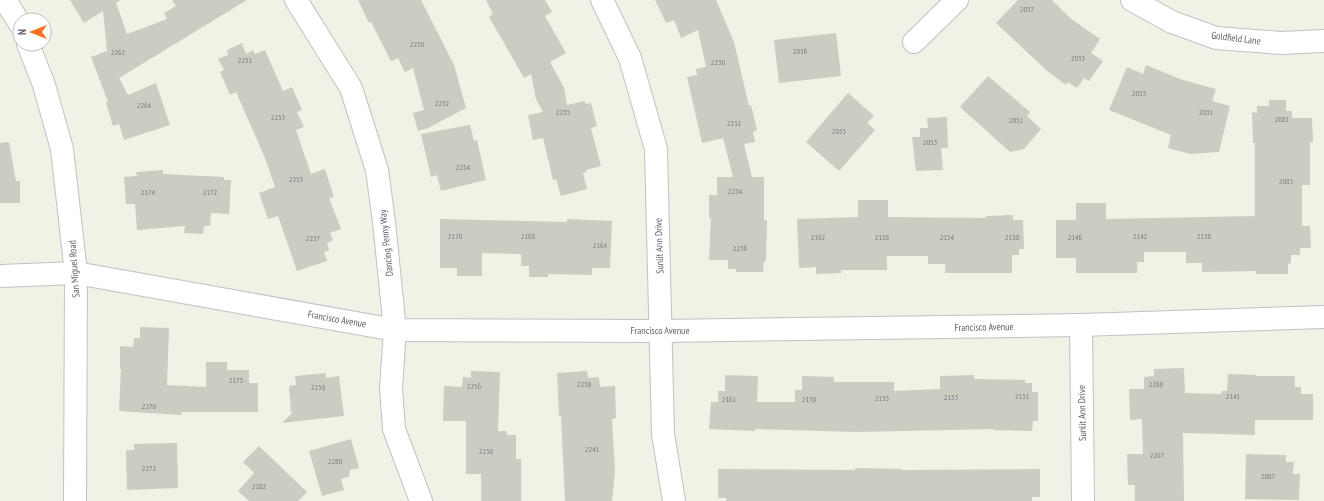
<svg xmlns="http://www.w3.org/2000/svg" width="1324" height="501" font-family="'PT Sans Narrow',sans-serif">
  <rect width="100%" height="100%" fill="#f1f1e6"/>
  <g fill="#cdccc3">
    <polygon points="70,0 121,0 116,3 127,34 167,19 164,13 176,6 172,0 247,0 119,78 128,95 156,83 170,125 124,140 119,124 113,126 106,103 108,102 91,57 107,51 103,11 84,23"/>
    <polygon points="358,0 421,0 454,65 466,108 428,128 418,131 413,113 424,110 413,68 405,72 398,58 391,61 371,22 369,23"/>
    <polygon points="486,0 545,0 552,12 545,16 566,53 550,62 564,88 567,105 585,101 586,104 591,103 597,126 591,128 601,166 586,170 586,172 583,173 587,189 561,196 556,179 553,180 543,138 533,140 528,115 543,112 536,99 531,74 524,78 489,17 493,14"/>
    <polygon points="655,0 716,0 734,42 749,106 751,105 757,130 753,132 755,142 744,144 752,177 764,177 764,221 767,220 766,261 764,261 763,272 736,272 736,269 728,269 728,260 709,260 711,218 709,218 709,195 717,195 717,177 733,177 723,138 702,143 687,77 697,75 696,69 706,67 698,30 681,38 674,20 666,23"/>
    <polygon points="1018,0 1052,0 1070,18 1100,39 1091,53 1103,61 1089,81 1084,78 1077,88 1068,82 1066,85 1046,70 996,23"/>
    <polygon points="836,33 841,76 779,83 774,40"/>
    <polygon points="242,43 246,54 253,50 255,54 265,50 283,91 292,87 302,110 297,112 304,127 296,130 311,174 325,169 334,197 329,198 341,229 330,233 333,240 327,243 329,250 324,252 327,261 297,271 278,216 268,219 259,193 275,187 265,158 236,92 230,95 220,72 224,70 218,59 228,55 227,50"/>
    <polygon points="1146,65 1180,79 1216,89 1212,101 1230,106 1219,152 1190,154 1168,148 1171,135 1109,110 1127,67 1143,74"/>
    <polygon points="988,76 1030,112 1027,116 1041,129 1024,149 1010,152 960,107"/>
    <polygon points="848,93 874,116 867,123 875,130 839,171 806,142"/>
    <polygon points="1269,100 1286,100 1286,111 1292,111 1292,118 1312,118 1313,142 1310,142 1310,185 1302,185 1302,226 1310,226 1311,248 1300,248 1300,255 1291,255 1291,263 1288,264 1288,274 1256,274 1256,271 1202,272 1202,263 1186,263 1186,252 1144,252 1144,262 1137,262 1137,273 1076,273 1076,258 1056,258 1056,220 1076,220 1076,203 1106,203 1106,219 1255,216 1255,143 1253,143 1252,112 1257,113 1257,106 1269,106"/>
    <polygon points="947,117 948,148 941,148 943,170 916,171 912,137 920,137 920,128 928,128 927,118"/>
    <polygon points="470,125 474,141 477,140 486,180 441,191 437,175 431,177 421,134"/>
    <polygon points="9,142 16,181 20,181 20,203 0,203 0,143"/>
    <polygon points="163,170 163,174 224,177 224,180 231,180 229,214 211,213 210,226 204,226 203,234 184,233 185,226 137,230 135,204 126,204 124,177 137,176 136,172"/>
    <polygon points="858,200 888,200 888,217 986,218 986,216 1013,215 1013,220 1023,220 1024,249 1019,249 1019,255 1012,255 1012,273 945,273 945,264 928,264 928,256 887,256 887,270 841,270 841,273 816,274 816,267 799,268 797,219 858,217"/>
    <polygon points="440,219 567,222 567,219 612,221 610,268 592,268 592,275 548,274 548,277 529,277 529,266 521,266 521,254 482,253 482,276 457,276 457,268 440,268"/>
    <polygon points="140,327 169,328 167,385 206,387 206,362 227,362 227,370 249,370 249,383 258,383 258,412 182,412 181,415 119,411 121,369 120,369 120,346 133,347 134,338 140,338"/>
    <polygon points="1184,368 1185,393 1221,394 1222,391 1227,391 1228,374 1256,375 1256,376 1295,376 1295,387 1301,387 1301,394 1313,394 1313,420 1255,420 1255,435 1183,433 1184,501 1135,501 1135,485 1128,485 1127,454 1143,454 1142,419 1130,420 1129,389 1144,389 1144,377 1154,376 1154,369"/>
    <polygon points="471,371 500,372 498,431 506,431 507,435 516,435 516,459 521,459 521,501 481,501 481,474 466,474 466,421 443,421 444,386 462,387 463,377 471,378"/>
    <polygon points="587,371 588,378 599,377 600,387 615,386 616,418 612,419 615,472 612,501 565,501 561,416 559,416 557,373"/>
    <polygon points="326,373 326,378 339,376 344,416 282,423 293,412 291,412 289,386 296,385 295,376"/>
    <polygon points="725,375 758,376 757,402 795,402 795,390 802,390 802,376 834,377 834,382 894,382 894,391 940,389 940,376 974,375 974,379 1025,380 1025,383 1032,383 1032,392 1038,392 1038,421 1033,421 1032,431 993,430 994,429 857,432 755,429 755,431 709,429 711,402 718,402 718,391 725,391"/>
    <polygon points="351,439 359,468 350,470 349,477 341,479 344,490 322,496 309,451"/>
    <polygon points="177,443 178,488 127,490 126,450 134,450 134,444"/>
    <polygon points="259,446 307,492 298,501 249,501 238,491 254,473 243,462"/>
    <polygon points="1246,454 1286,455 1286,462 1294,462 1293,474 1300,474 1299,500 1245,499"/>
    <polygon points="855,468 902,469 902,470 1040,469 1040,497 1032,497 1032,501 726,501 726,498 718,498 718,469 855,470"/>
  </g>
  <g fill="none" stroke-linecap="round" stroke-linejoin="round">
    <g stroke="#c0c1c8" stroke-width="24">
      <g id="minor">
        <polyline points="5,0 20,24"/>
        <polyline points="296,0 351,88 377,170 384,222 395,330 391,388 394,429 421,501"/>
        <polyline points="602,0 630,58 656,149 663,434 674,501"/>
        <polyline points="1132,0 1172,22 1216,38 1281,43 1324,41"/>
        <polyline points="914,42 957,0"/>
        <polyline points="28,44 44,85 62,149 76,273 75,501"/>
        <polyline points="0,276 76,273 395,330 661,331 1081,325 1324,317"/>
        <polyline points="1081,325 1083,501"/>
      </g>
    </g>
    <use href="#minor" stroke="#fff" stroke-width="22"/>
  </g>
  <g text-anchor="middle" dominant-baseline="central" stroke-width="3" stroke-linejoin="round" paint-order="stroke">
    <g font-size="8" fill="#7a7a7f">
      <text x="1027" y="9">2037</text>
      <text x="417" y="44">2250</text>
      <text x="800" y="51">2056</text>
      <text x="118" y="52">2262</text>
      <text x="1078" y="58">2035</text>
      <text x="245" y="60">2251</text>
      <text x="718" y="62">2230</text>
      <text x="1139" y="93">2033</text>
      <text x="442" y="103">2252</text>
      <text x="144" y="105">2264</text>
      <text x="563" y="112">2235</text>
      <text x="1206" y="112">2031</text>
      <text x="278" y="117">2253</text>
      <text x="1282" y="119">2081</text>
      <text x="1016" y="120">2051</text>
      <text x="734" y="123">2232</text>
      <text x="839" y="131">2055</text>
      <text x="930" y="142">2053</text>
      <text x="463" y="167">2254</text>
      <text x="296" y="179">2255</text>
      <text x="1286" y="181">2083</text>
      <text x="735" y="191">2234</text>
      <text x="148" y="192">2174</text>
      <text x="210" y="192">2172</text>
      <text x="455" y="236">2170</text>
      <text x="528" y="236">2168</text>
      <text x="1140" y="236">2142</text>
      <text x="1204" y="236">2138</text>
      <text x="818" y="237">2162</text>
      <text x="882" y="237">2158</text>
      <text x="947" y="237">2154</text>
      <text x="1012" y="237">2150</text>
      <text x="1075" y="237">2146</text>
      <text x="313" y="238">2257</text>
      <text x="600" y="245">2164</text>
      <text x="740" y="248">2236</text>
      <text x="236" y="380">2175</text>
      <text x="584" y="384">2239</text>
      <text x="1156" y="384">2269</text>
      <text x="474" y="386">2256</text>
      <text x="318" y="387">2259</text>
      <text x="1022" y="396">2151</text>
      <text x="1233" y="396">2141</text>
      <text x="951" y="397">2153</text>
      <text x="882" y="398">2155</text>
      <text x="729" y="399">2161</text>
      <text x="809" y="399">2159</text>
      <text x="149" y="406">2270</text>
      <text x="592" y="449">2241</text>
      <text x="486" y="451">2258</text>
      <text x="1157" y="455">2267</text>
      <text x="335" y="461">2280</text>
      <text x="149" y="468">2272</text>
      <text x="1268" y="476">2087</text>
      <text x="259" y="486">2282</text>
    </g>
    <g font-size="10" fill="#5e5f68" stroke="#fff">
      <text transform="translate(1236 38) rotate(7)">Goldfield Lane</text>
      <text transform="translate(386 243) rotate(-96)">Dancing Penny Way</text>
      <text transform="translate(659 246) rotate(-92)">Sunlit Ann Drive</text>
      <text transform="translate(74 269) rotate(-94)">San Miguel Road</text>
      <text transform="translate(337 319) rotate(10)">Francisco Avenue</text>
      <text transform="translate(984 327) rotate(-1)">Francisco Avenue</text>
      <text x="660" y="330">Francisco Avenue</text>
      <text transform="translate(1082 413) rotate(-91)">Sunlit Ann Drive</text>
    </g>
  </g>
  <g transform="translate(32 32) rotate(270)"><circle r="19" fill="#ffffff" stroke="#bfbfc3"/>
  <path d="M0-3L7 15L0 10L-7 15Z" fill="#fc6f22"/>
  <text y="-6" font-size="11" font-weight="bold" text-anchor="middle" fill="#5e5f68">N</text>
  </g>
</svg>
